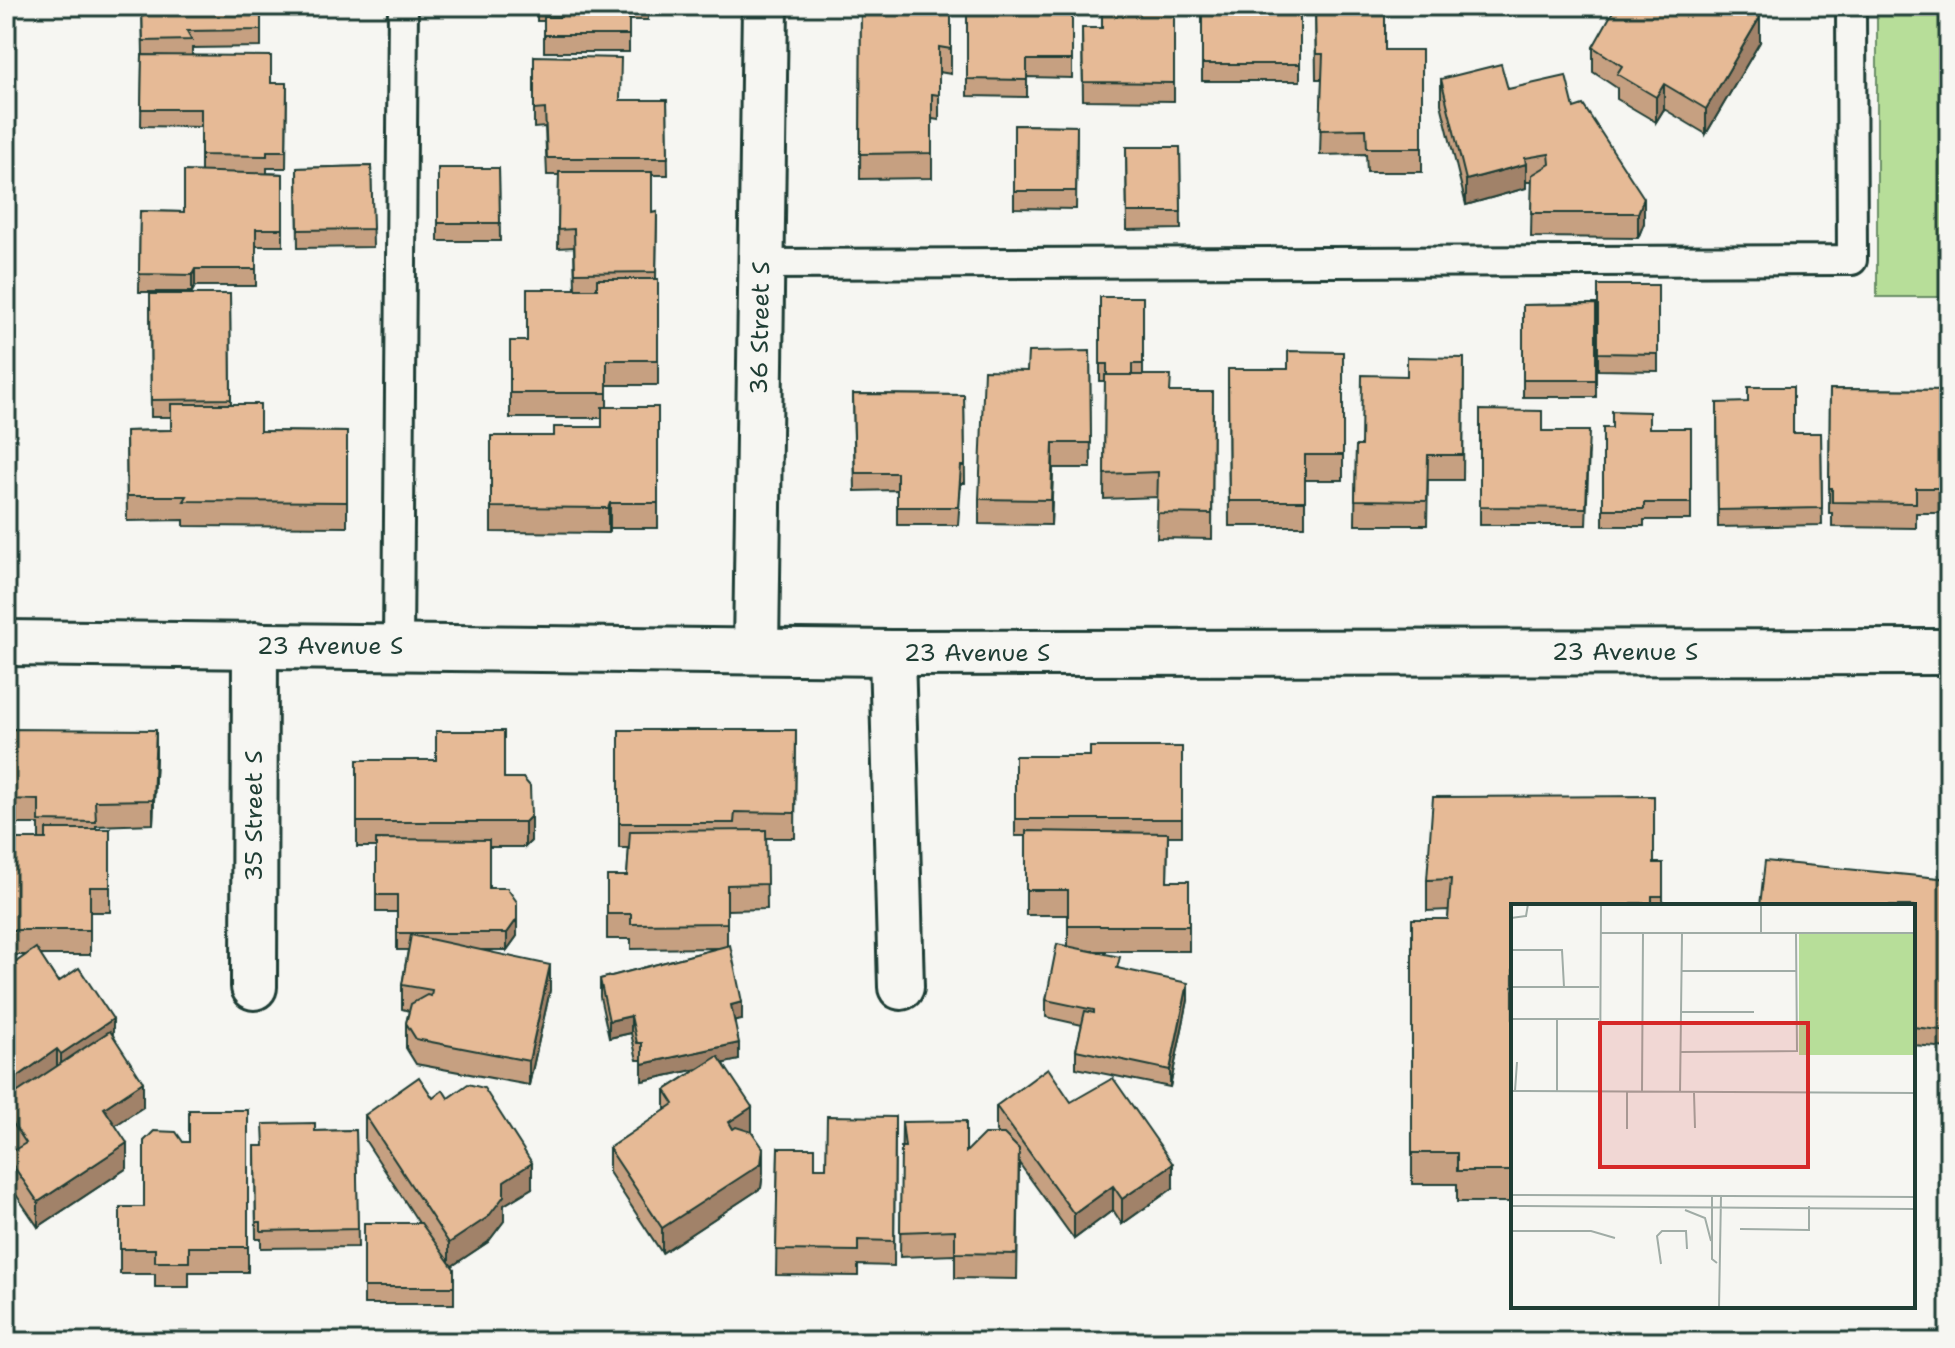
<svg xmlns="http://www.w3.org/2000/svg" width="1955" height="1348" font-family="'Shantell Sans',sans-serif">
  <rect width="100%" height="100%" fill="#f6f6f2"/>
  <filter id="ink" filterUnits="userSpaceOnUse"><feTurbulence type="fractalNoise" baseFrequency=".0125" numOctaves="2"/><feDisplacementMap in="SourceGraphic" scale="16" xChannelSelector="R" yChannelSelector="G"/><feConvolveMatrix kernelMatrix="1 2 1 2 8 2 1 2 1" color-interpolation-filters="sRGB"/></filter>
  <g filter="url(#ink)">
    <rect fill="#b7de99" stroke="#6b8e66" stroke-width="2" x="1877" y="6" width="72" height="291"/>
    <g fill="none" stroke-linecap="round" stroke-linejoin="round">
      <g stroke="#1f3d34" stroke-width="34">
        <g id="lane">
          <polyline points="761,264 1852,260 1851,6"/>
          <polyline points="398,646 403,6"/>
        </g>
      </g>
      <g stroke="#1f3d34" stroke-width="50">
        <g id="street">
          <polyline points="6,643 892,653 1949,652"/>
          <polyline points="756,650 765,6"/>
          <polyline points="892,653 901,987"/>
          <polyline points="254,987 255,645"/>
        </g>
      </g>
      <use href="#lane" stroke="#f6f6f2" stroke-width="28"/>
      <use href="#street" stroke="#f6f6f2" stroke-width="44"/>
    </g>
    <g fill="#c6a081" stroke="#1f3d34" stroke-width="2">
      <polygon points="142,6 277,6 277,10 261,11 261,47 192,48 192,55 271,83 287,83 286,168 267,168 267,173 283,174 283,246 256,246 256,286 195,286 192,292 139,292 140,211 184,212 201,172 201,127 141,126 142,55 143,55"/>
      <polygon points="537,6 648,6 648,20 629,20 629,52 544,52 544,21 537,21"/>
      <polygon points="861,6 951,6 951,74 939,72 939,120 932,119 932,178 860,179"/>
      <polygon points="967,6 1072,6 1072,78 1027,77 1027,97 967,96"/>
      <polygon points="1174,6 1174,101 1083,100 1082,28 1102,28"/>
      <rect x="1202" y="6" width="98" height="75"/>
      <polygon points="1315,6 1385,50 1422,50 1422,172 1367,172 1366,154 1320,155 1322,79 1316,79"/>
      <polygon points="1623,7 1760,42 1706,134 1664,109 1656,122 1617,99 1617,88 1593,72 1593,47"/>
      <polygon points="534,56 621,100 667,100 668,175 652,175 652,213 657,212 656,279 658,279 658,385 607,385 607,407 658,407 658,528 610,528 608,533 491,532 491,436 554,436 602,427 602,418 510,418 510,341 527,341 575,289 574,247 558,248 559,175 547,175 545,127 534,128"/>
      <polygon points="1441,79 1508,89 1574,108 1644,223 1638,238 1531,237 1532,182 1526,182 1526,188 1466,205 1441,104"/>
      <polygon points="1014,125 1077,126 1076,209 1014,208"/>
      <polygon points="1126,147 1180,147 1181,229 1127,230"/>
      <polygon points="371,166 373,247 298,248 297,168"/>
      <polygon points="438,168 499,168 500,241 438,241"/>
      <polygon points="1598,285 1658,285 1658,371 1598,370"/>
      <polygon points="150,294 230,294 231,404 260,431 347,432 347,527 184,526 184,520 127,521 126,431 171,430 171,417 151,417"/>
      <polygon points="1100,297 1143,297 1143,375 1171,392 1213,392 1212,539 1157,538 1158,497 1104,499 1105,381 1100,381"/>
      <polygon points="1596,304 1596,397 1523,397 1523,305"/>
      <polygon points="1090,351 1091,468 1053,468 1051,525 979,524 979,499 1027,371"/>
      <polygon points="1343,352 1343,480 1305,480 1305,526 1229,526 1228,369 1288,369"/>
      <polygon points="1464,358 1463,480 1428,480 1427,525 1355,525 1356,446 1361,446 1407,376"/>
      <polygon points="1830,389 1949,390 1949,513 1916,513 1916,528 1832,527 1832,513 1829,513"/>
      <polygon points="853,394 964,395 965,483 961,483 958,525 897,525 897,490 855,491"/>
      <polygon points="1717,403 1793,433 1821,433 1822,525 1718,527"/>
      <polygon points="1480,410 1589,449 1586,525 1480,525"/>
      <polygon points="1603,428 1691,428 1691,520 1644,520 1644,526 1603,526"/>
      <polygon points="6,729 156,755 153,824 96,826 96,829 110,829 110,912 90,912 90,955 40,955 58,982 113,1035 143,1107 115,1125 127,1168 38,1227 6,1180 6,1155 14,1150 6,1138 6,969 27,955 6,955 6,839 39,839 39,824 6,824"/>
      <polygon points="619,730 796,730 795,838 766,838 767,909 727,910 727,946 742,1020 734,1021 739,1060 724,1063 752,1132 763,1172 761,1188 662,1253 609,1172 609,1148 665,1111 665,1090 697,1069 642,1081 642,1060 637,1060 631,1033 609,1038 600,997 600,979 719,948 631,949 631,939 607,939 607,876 627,876 629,848 619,848"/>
      <polygon points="1182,747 1182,836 1168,836 1167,881 1189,881 1189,951 1091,951 1120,969 1188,1000 1170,1087 1076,1068 1076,1050 1082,1025 1046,1017 1046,1000 1068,946 1068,915 1026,915 1026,836 1015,836 1015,756 1090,756"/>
      <polygon points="357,760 504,778 523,778 531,841 525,847 489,847 489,888 517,936 507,950 482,950 550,990 529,1085 416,1064 406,1048 406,1023 409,1011 402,1009 402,985 408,950 397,950 397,912 376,912 376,847 357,847"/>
      <polygon points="1654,863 1663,863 1663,906 1513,906 1513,1202 1457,1202 1457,1184 1412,1184 1412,919 1448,919 1449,910 1427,911 1427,880"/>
      <polygon points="1949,879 1949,1048 1913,1045 1913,906"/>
      <polygon points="433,1098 448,1098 532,1188 504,1205 504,1221 488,1242 452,1266 454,1269 454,1304 364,1304 364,1223 419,1223 365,1140 365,1115"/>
      <polygon points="1071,1102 1173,1188 1122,1224 1113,1210 1074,1239 1019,1163 1017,1279 955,1278 955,1255 900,1257 902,1122 966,1152 998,1134 996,1131 996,1106"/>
      <polygon points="248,1110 248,1272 189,1272 189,1287 155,1287 155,1274 120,1274 120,1207 144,1207 183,1142 189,1142"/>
      <polygon points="895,1117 894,1266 858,1265 858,1276 776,1275 778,1148 815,1168 826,1168"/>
      <polygon points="356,1130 358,1247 261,1248 261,1239 256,1239 255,1146 264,1146 315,1131"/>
    </g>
    <g fill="#a18269" stroke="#1f3d34" stroke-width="2">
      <polygon points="1760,17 1760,42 1706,134 1706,109"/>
      <polygon points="1664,84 1664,109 1656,122 1656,97"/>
      <polygon points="1526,164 1526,188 1466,205 1466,180"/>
      <polygon points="1644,198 1644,223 1638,238 1638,213"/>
      <polygon points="195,269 195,286 192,292 192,275"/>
      <polygon points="1053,443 1053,468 1051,525 1051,500"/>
      <polygon points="610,503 610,528 608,533 608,508"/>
      <polygon points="156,730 156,755 153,824 153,800"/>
      <polygon points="531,816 531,841 525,847 525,822"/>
      <polygon points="517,919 517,936 507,950 507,933"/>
      <polygon points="550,965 550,990 529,1085 529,1061"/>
      <polygon points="1188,983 1188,1000 1170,1087 1170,1070"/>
      <polygon points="742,1002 742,1020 731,1022 731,1005"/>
      <polygon points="631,1016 631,1033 609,1038 609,1021"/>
      <polygon points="113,1019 113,1044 61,1079 61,1054"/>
      <polygon points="739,1043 739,1060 642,1081 642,1064"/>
      <polygon points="57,1049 57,1074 6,1110 6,1085"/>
      <polygon points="143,1082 143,1107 104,1133 104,1108"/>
      <polygon points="752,1107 752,1132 729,1147 729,1122"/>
      <polygon points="127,1143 127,1168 38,1227 38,1202"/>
      <polygon points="763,1148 763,1172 761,1188 662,1253 662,1228"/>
      <polygon points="532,1163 532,1188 504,1205 504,1221 488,1242 449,1268 449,1243 504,1181"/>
      <polygon points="1173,1164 1173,1188 1122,1224 1122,1199"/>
      <polygon points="1113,1186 1113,1210 1074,1239 1074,1214"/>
    </g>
    <g fill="#e6ba96" stroke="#1f3d34" stroke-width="2">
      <polygon points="142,6 261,6 261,30 187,31 192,40 143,41"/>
      <polygon points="561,6 629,6 629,35 544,35 544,17 561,17"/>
      <polygon points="861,6 951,6 951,49 939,47 939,95 932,94 932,153 860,154"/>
      <polygon points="967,6 1072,6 1072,60 1027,60 1027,80 967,79"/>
      <polygon points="1102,6 1174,6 1174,83 1083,82 1082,28 1102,28"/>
      <rect x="1202" y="6" width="98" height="58"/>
      <polygon points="1315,6 1385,6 1385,50 1422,50 1422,148 1367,148 1366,129 1320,130 1323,54 1316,54"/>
      <polygon points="1616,6 1622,6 1623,7 1624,6 1742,6 1760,17 1706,109 1664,84 1656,97 1617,74 1622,66 1593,47"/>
      <polygon points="142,55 271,56 271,83 287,83 286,151 267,151 267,156 201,155 201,109 141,109"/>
      <polygon points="534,56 621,58 620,100 667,100 668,158 547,158 545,109 534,110"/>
      <polygon points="1501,64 1508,89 1566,76 1574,108 1583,105 1644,198 1638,213 1531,213 1532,175 1550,164 1549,154 1525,158 1526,164 1466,180 1441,79"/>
      <polygon points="1014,125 1077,126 1076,191 1014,191"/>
      <polygon points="1126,147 1180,147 1181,212 1127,212"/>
      <polygon points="371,166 373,229 298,230 297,168"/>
      <polygon points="438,168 499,168 500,223 438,223"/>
      <polygon points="184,171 283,174 283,229 256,229 256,269 195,269 192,275 139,274 140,211 184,212"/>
      <polygon points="559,172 652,172 652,213 657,212 656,272 575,273 574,229 558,230"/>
      <polygon points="597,279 658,279 658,360 607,360 607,393 510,393 510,341 527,341 527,289 597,289"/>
      <polygon points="1598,285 1658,285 1658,354 1598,353"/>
      <polygon points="150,294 230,294 231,399 151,400"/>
      <polygon points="1100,297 1143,297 1143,364 1132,364 1132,375 1107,375 1107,364 1100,364"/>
      <polygon points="1596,304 1596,380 1523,380 1523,305"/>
      <polygon points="1090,351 1091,443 1053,443 1051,500 979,499 984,370 1027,371 1028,352"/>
      <polygon points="1288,351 1343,352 1343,455 1305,455 1305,501 1229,501 1228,369 1288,369"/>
      <polygon points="1407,357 1464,358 1463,455 1428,455 1427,501 1355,500 1356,446 1361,446 1362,375 1407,376"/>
      <polygon points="1105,375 1171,375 1170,392 1213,392 1212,514 1157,513 1158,472 1104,474"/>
      <polygon points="1748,387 1793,387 1793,433 1821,433 1822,508 1718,510 1717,403 1748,402"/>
      <polygon points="1830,389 1949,390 1949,488 1916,488 1916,503 1832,502 1832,488 1829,488"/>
      <polygon points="853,394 964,395 965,466 961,466 958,507 897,507 897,473 855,473"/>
      <polygon points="171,404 260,404 260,431 347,432 347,502 184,501 187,496 127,496 126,431 171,430"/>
      <polygon points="602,407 658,407 658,503 610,503 608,508 491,507 491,436 554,436 554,427 602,427"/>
      <polygon points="1480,410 1542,411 1542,431 1589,431 1586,508 1480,507"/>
      <polygon points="1612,411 1649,412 1649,428 1691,428 1691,503 1644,503 1644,509 1603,509 1603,428 1612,428"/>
      <polygon points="6,729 156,730 153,800 95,801 96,822 39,821 39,800 6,799"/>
      <polygon points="619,730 796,730 795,813 735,812 734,823 619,823"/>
      <polygon points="436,731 504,731 504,778 523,778 530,786 531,816 525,822 357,822 357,760 436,760"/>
      <polygon points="1090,747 1182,747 1182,819 1015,819 1015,756 1090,756"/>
      <polygon points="1654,796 1654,863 1663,863 1663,896 1652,896 1652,903 1632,903 1632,906 1513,906 1513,1171 1457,1171 1457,1153 1412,1153 1412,919 1448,919 1451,879 1427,880 1433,797"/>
      <polygon points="46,829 110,829 110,887 90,887 90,930 6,930 6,839 46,839"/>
      <polygon points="766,830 767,884 727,885 727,923 631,924 631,914 607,914 607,876 627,876 630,831"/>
      <polygon points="1026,831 1168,833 1167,881 1189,881 1189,926 1068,926 1068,890 1026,890"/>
      <polygon points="376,839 489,840 489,888 507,888 517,902 517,919 507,933 397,933 397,895 376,895"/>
      <polygon points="1765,861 1949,879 1949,1031 1913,1027 1913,906 1760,906"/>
      <polygon points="411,935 550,965 529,1061 416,1039 406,1023 411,1004 427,995 431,996 432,990 402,985"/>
      <polygon points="1057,944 1120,957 1117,968 1188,983 1170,1070 1076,1050 1085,1011 1094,1013 1094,1010 1046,1000"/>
      <polygon points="730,945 742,1002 731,1005 739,1043 642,1064 642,1043 637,1043 631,1016 609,1021 600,979"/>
      <polygon points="36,948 58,982 79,968 113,1019 61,1054 57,1049 6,1085 6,969"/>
      <polygon points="110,1031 143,1082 104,1108 127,1143 38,1202 6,1155 26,1143 6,1113 6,1100"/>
      <polygon points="718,1056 752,1107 729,1122 733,1129 736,1127 752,1132 763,1148 761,1164 662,1228 609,1148 674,1104 665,1090"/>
      <polygon points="1048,1068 1071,1102 1113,1078 1173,1164 1122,1199 1113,1186 1074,1214 996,1106"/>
      <polygon points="419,1077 433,1098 443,1090 448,1098 468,1084 484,1088 532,1163 504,1181 504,1196 488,1217 449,1243 365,1115"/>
      <polygon points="189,1110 248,1110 248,1247 189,1247 189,1262 155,1262 155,1249 120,1249 120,1207 144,1207 144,1141 154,1131 176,1132 183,1142 189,1142"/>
      <polygon points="827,1116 895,1117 894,1241 858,1240 858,1251 776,1250 778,1148 815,1148 815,1168 826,1168"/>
      <polygon points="966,1121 966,1152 984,1134 1004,1134 1019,1149 1017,1254 955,1253 955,1230 900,1232 901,1147 905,1147 902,1122"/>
      <polygon points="315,1123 315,1131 356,1130 358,1229 261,1231 261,1222 256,1222 255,1146 264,1146 263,1124"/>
      <polygon points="364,1223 421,1223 454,1269 454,1287 364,1287"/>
    </g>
  </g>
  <g text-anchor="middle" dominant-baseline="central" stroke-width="8" stroke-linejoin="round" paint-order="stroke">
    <g font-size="24" fill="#1f3d34" stroke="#f6f6f2">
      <text transform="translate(760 328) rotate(-89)">36 Street S</text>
      <text x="330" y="646">23 Avenue S</text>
      <text x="1625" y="652">23 Avenue S</text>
      <text x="977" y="653">23 Avenue S</text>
      <text transform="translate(254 816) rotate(-90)">35 Street S</text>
    </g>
  </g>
  <g transform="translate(1511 904)">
    <rect width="404" height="404" fill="#f6f6f2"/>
    <path d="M 288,29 L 404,29 L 404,151 L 288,151 Z" fill="#b7de99"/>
    <path fill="none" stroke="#a0aca6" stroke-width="2" d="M 0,14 L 15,12 L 17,0M 90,29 L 404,29M 250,29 L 250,0M 0,46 L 51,46 L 53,83M 171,67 L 285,67M 0,83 L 88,83M 170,108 L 243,108M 0,115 L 88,115M 170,148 L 286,147 L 285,29M 0,187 L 404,189M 4,187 L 6,158M 46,187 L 46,115M 89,188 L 90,0M 131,188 L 132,29M 169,189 L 171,30M 183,189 L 184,224M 116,225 L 116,188M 0,291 L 404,293M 201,292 L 201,355 L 206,359M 0,302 L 404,305M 174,306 L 194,314 L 200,337M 229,325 L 298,326 L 298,302M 0,327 L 80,327 L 104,334M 150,360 L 146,332 L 151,327 L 175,327 L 176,345M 208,404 L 210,292"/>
    <path fill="#d62828" fill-opacity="0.15" stroke="#d62828" stroke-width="4" d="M 89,119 L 297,119 L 297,263 L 89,263 Z"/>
    <rect width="404" height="404" fill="none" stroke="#1f3d34" stroke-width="4"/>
  </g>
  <rect width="1955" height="1348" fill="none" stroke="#f6f6f2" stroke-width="32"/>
  <rect x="16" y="16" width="1923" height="1316" fill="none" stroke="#1f3d34" stroke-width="3" filter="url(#ink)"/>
</svg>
